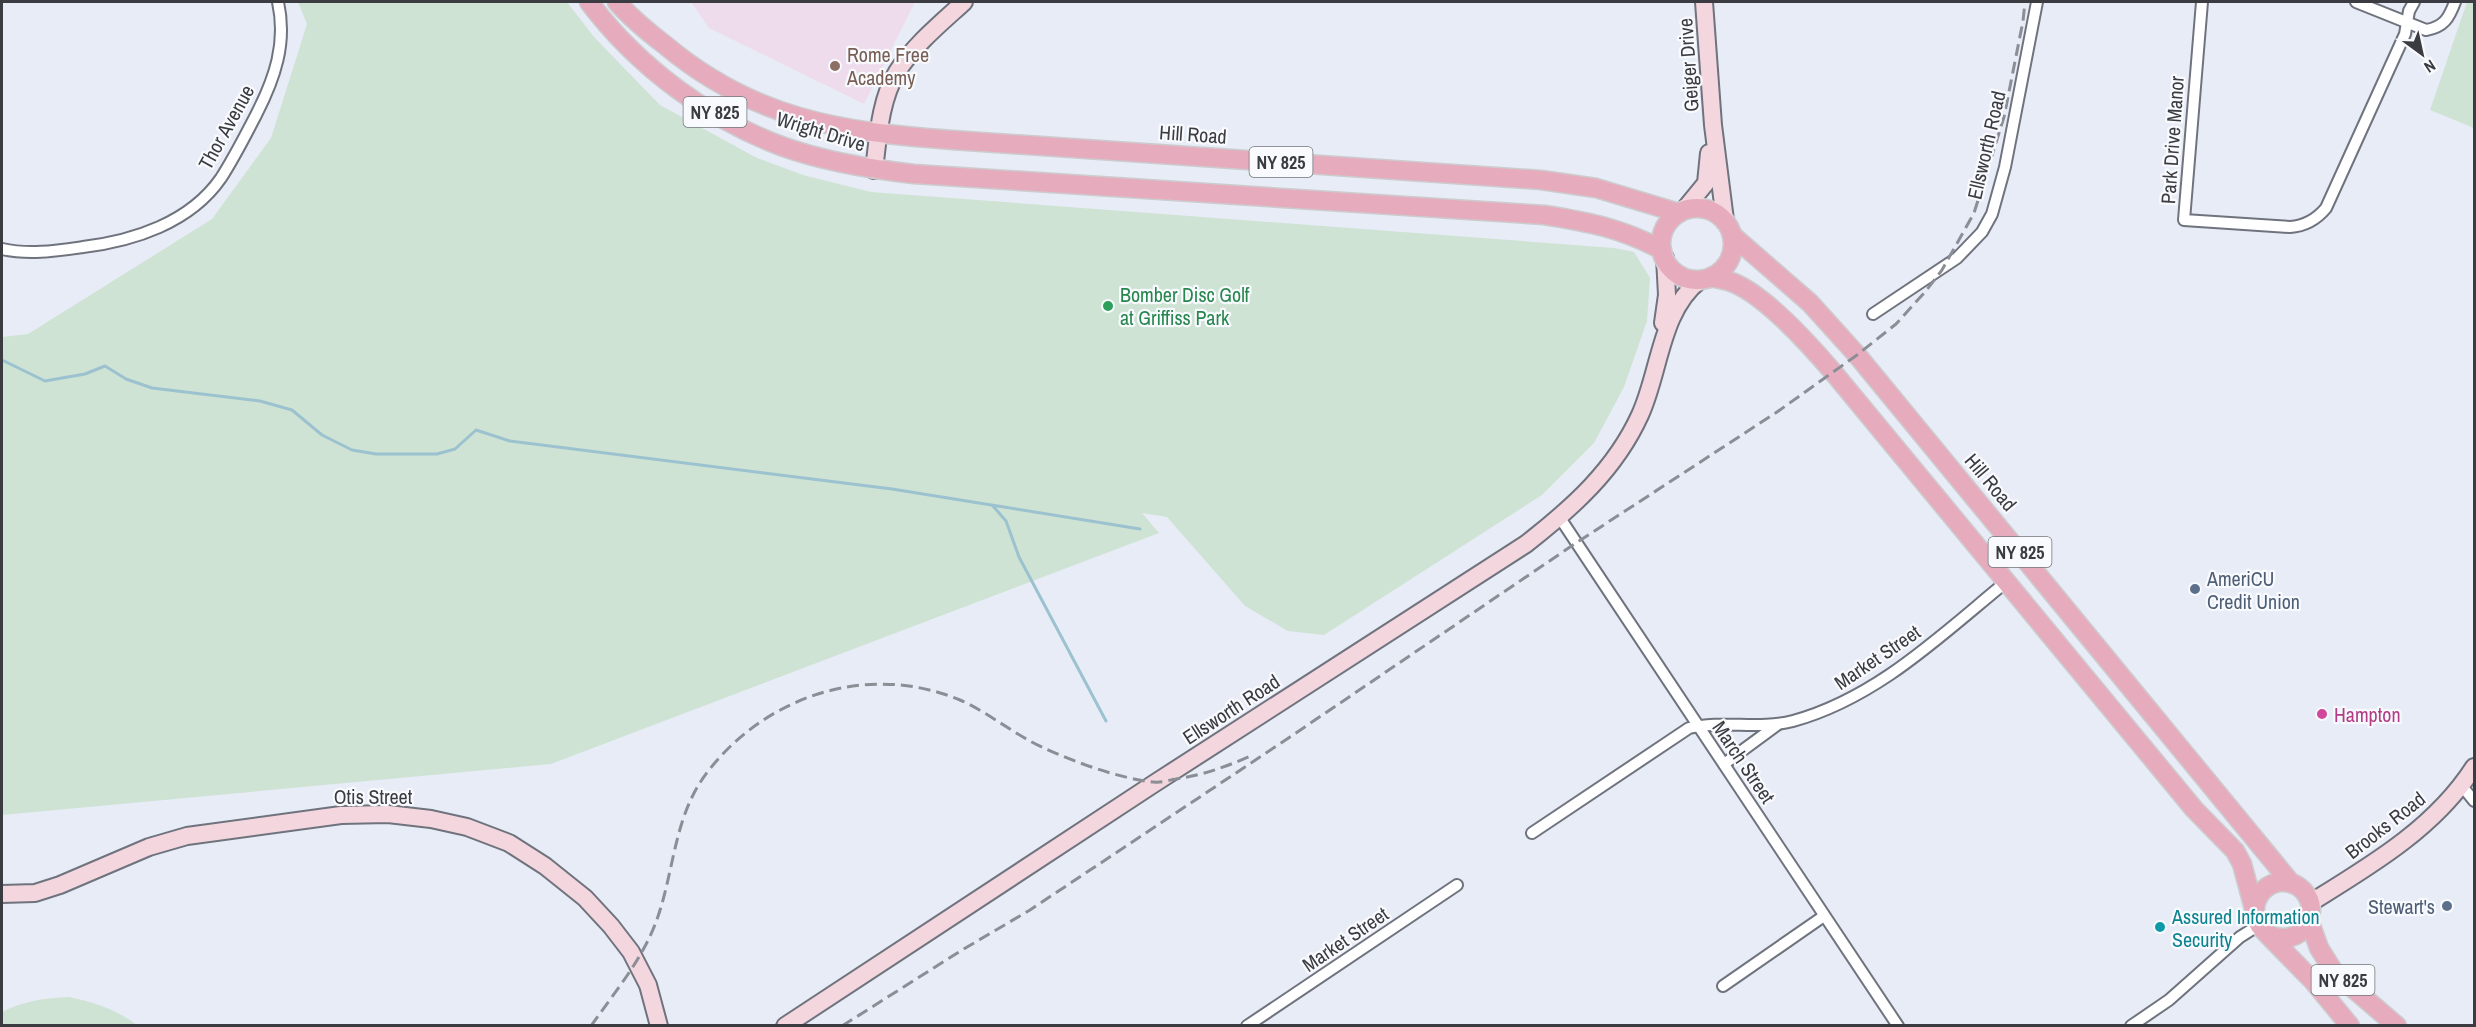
<svg xmlns="http://www.w3.org/2000/svg" width="2476" height="1027" font-family="'Archivo Narrow',sans-serif">
  <rect width="100%" height="100%" fill="#e8ecf7"/>
  <polygon fill="#eedced" points="691,2 915,2 864,104 709,28"/>
  <g fill="#cee3d4">
    <polygon points="298,2 567,2 594,37 660,105 757,158 803,175 871,192 1614,248 1634,252 1650,278 1647,321 1624,387 1594,443 1542,495 1324,635 1288,631 1245,606 1167,517 1142,513 1159,533 551,764 2,815 2,337 28,334 212,219 271,138 307,24"/>
    <polygon points="2467,2 2474,2 2474,128 2430,110"/>
    <path d="M 69,997 C 94,1002 117,1010 137,1025 L 2,1025 L 2,1012 C 23,1001 45,998 69,997 Z"/>
  </g>
  <g fill="none" stroke-linecap="round" stroke-linejoin="round">
    <g stroke="#9cc2d0" stroke-width="3">
      <polyline points="2,360 45,381 85,374 105,366 126,379 152,388 260,401 292,410 322,435 352,450 376,454 437,454 455,449 476,430 510,441 892,489 1140,529"/>
      <polyline points="993,506 1006,521 1019,557 1106,721"/>
    </g>
    <g stroke="#6f737d" stroke-width="14">
      <g id="street">
        <path d="M 2202,2 L 2184,220 L 2290,227 C 2305,226 2316,220 2326,208 L 2405,34 L 2409,11 L 2414,2"/>
        <path d="M 2356,2 L 2426,30 C 2444,27 2449,18 2455,2"/>
        <path d="M 2,249 C 29,255 55,251 83,247 C 133,241 190,223 221,178 C 234,158 245,136 256,115 C 275,78 287,43 278,2"/>
        <polyline points="1873,314 1957,258 1982,232 1992,214 2005,167 2037,2"/>
        <polyline points="1560,518 1898,1026"/>
        <polyline points="1724,764 1777,725"/>
        <polyline points="2462,786 2474,801"/>
        <path d="M 1532,833 L 1689,728 C 1723,720 1759,730 1793,721 C 1877,698 1941,635 2006,582"/>
        <polyline points="1723,986 1824,916"/>
        <polyline points="1247,1026 1457,885"/>
        <polyline points="2131,1026 2169,1000 2240,937 2259,925"/>
      </g>
    </g>
    <g stroke="#6f737d" stroke-width="20">
      <g id="secondary">
        <polyline points="1704,2 1713,125 1725,220"/>
        <path d="M 874,170 C 878,138 880,100 897,72 C 914,45 941,23 964,2"/>
        <polyline points="1683,211 1706,183 1709,153"/>
        <polyline points="1663,323 1667,295 1665,258"/>
        <polyline points="2,894 35,893 60,885 149,847 187,836 341,815 388,814 431,819 467,827 509,843 545,866 585,898 611,926 631,952 648,985 659,1026"/>
        <path d="M 2310,903 C 2370,866 2435,828 2474,767"/>
        <path d="M 785,1026 L 1155,783 L 1526,544 C 1572,508 1615,470 1640,415 C 1660,372 1660,311 1700,280"/>
      </g>
    </g>
    <g stroke="#ccccce" stroke-width="21">
      <g id="primary">
        <path d="M 589,2 C 637,66 709,120 784,147 C 826,162 870,169 914,174 L 1544,215 C 1589,222 1621,228 1662,250"/>
        <path d="M 617,2 C 631,18 648,32 665,45 C 753,119 841,132 952,140 L 1541,180 L 1596,188 L 1679,213"/>
        <circle cx="1697" cy="244" r="36"/>
        <polyline points="1733,236 1810,303 1857,355 2291,883"/>
        <path d="M 1711,277 C 1718,279 1727,280 1734,283 C 1767,297 1809,344 1833,372 L 2194,809 L 2235,851 L 2242,864 L 2256,916"/>
        <circle cx="2283" cy="910" r="28"/>
        <polyline points="2309,920 2319,948 2334,972 2397,1026"/>
        <polyline points="2266,933 2314,982 2350,1026"/>
      </g>
    </g>
    <use href="#street" stroke="#fff" stroke-width="10"/>
    <use href="#secondary" stroke="#f3d6de" stroke-width="16"/>
    <use href="#primary" stroke="#e6acbe" stroke-width="18"/>
    <g stroke="#8b8e95" stroke-width="3" stroke-dasharray="12 6" stroke-linecap="butt">
      <path d="M 591,1026 C 614,993 642,960 656,922 C 675,871 673,815 709,770 C 768,695 869,662 960,700 C 985,711 1006,728 1030,741 C 1059,757 1122,780 1154,782 C 1161,783 1169,780 1176,779 C 1207,774 1225,767 1253,755"/>
      <polyline points="842,1026 962,950 1030,910 1290,737 1576,543 1777,412 1857,355 1896,324 1925,292 1942,270 1974,213 2004,117 2023,21 2025,2"/>
    </g>
  </g>
  <circle fill="#8d6e63" stroke="#f8fafe" stroke-width="2" cx="835" cy="66" r="6"/>
  <circle fill="#2e9e5b" stroke="#f8fafe" stroke-width="2" cx="1108" cy="306" r="6"/>
  <g fill="#5c6f8a" stroke="#f8fafe" stroke-width="2">
    <circle cx="2195" cy="589" r="6"/>
    <circle cx="2447" cy="906" r="6"/>
  </g>
  <circle fill="#d1479c" stroke="#f8fafe" stroke-width="2" cx="2322" cy="714" r="6"/>
  <circle fill="#0f9aa8" stroke="#f8fafe" stroke-width="2" cx="2160" cy="927" r="6"/>
  <g text-anchor="middle" dominant-baseline="central" stroke-width="4.5" stroke-linejoin="round" paint-order="stroke">
    <g fill="#f8fafe" stroke="#73757a" stroke-width="1.5">
      <rect x="683.5" y="97" width="63" height="30" rx="4.5"/>
      <rect x="1249.5" y="147" width="63" height="30" rx="4.5"/>
      <rect x="1988.5" y="537" width="63" height="30" rx="4.5"/>
      <rect x="2311.5" y="965" width="63" height="30" rx="4.5"/>
    </g>
    <g font-size="18" font-weight="bold" fill="#3a3c41">
      <text x="715" y="112">NY 825</text>
      <text x="1281" y="162">NY 825</text>
      <text x="2020" y="552">NY 825</text>
      <text x="2343" y="980">NY 825</text>
    </g>
    <g font-size="20" fill="#785e54" stroke="#f8fafe" text-anchor="start">
      <text x="847" y="54">Rome Free<tspan x="847" dy="23">Academy</tspan></text>
    </g>
    <g font-size="20" fill="#3a3c41" stroke="#f8fafe">
      <text transform="translate(1688 65) rotate(-94)">Geiger Drive</text>
      <text transform="translate(226 127) rotate(-61)">Thor Avenue</text>
      <text transform="translate(821 131) rotate(17)">Wright Drive</text>
      <text transform="translate(1193 134) rotate(4)">Hill Road</text>
      <text transform="translate(2172 140) rotate(-86)">Park Drive Manor</text>
      <text transform="translate(1986 145) rotate(-77)">Ellsworth Road</text>
      <text transform="translate(1991 482) rotate(50)">Hill Road</text>
      <text transform="translate(1877 657) rotate(-34)">Market Street</text>
      <text transform="translate(1231 709) rotate(-33)">Ellsworth Road</text>
      <text transform="translate(1744 762) rotate(56)">March Street</text>
      <text x="373" y="796">Otis Street</text>
      <text transform="translate(2385 825) rotate(-38)">Brooks Road</text>
      <text transform="translate(1345 939) rotate(-34)">Market Street</text>
    </g>
    <g font-size="20" fill="#27864d" stroke="#f8fafe" text-anchor="start">
      <text x="1120" y="294">Bomber Disc Golf<tspan x="1120" dy="23">at Griffiss Park</tspan></text>
    </g>
    <g font-size="20" fill="#4e5e75" stroke="#f8fafe" text-anchor="start">
      <text x="2207" y="578">AmeriCU<tspan x="2207" dy="23">Credit Union</tspan></text>
      <text x="2435" y="906" text-anchor="end">Stewart's</text>
    </g>
    <g font-size="20" fill="#b23c85" stroke="#f8fafe" text-anchor="start">
      <text x="2334" y="714">Hampton</text>
    </g>
    <g font-size="20" fill="#0d838f" stroke="#f8fafe" text-anchor="start">
      <text x="2172" y="916">Assured Information<tspan x="2172" dy="23">Security</tspan></text>
    </g>
  </g>
  <rect width="2476" height="1027" fill="none" stroke="#3a3c41" stroke-width="6"/>
  <g transform="translate(2422 54) rotate(147)" stroke="#f8fafe" stroke-width="4.5" paint-order="stroke">
  <path d="M0-4.5L10 22L0 15L-10 22Z" fill="#3a3c41"/>
  <text y="-9" font-size="16" font-weight="bold" text-anchor="middle" fill="#3a3c41">N</text>
  </g>
</svg>
